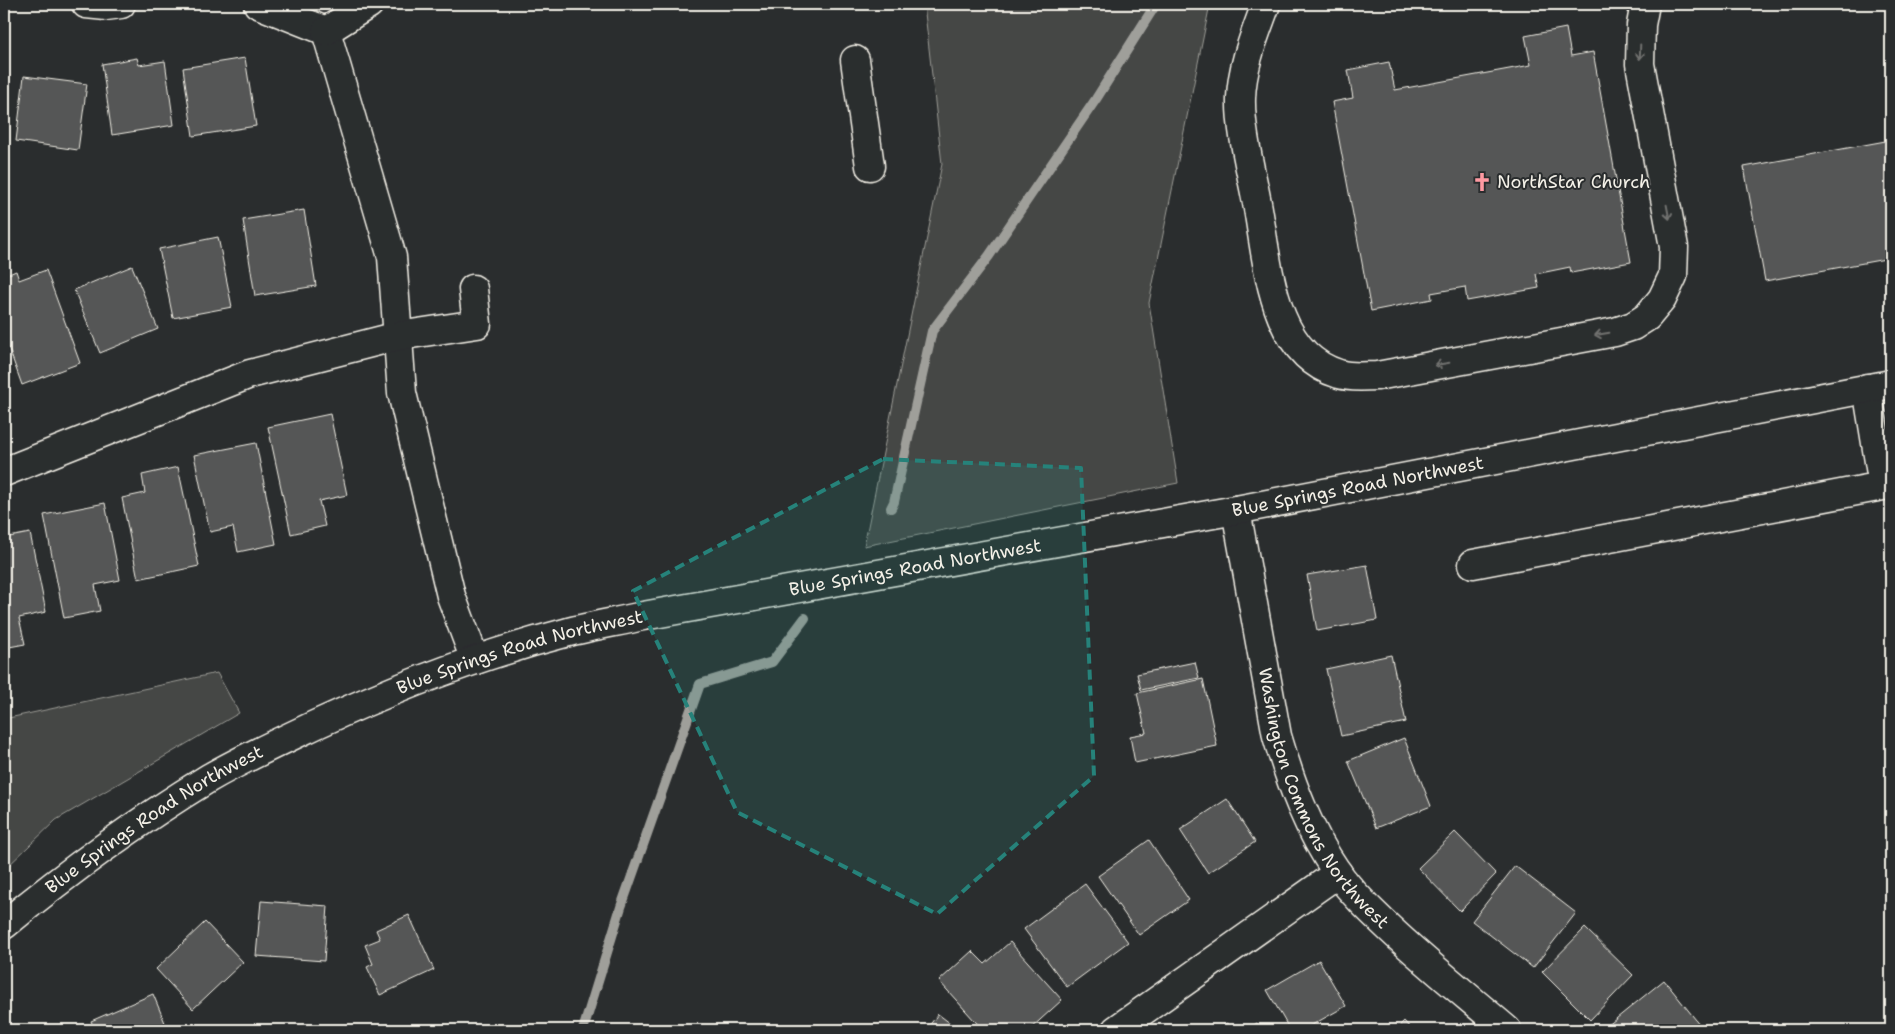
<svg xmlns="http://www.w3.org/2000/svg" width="1895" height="1034" font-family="'Shantell Sans',sans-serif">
  <rect width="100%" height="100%" fill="#2a2d2e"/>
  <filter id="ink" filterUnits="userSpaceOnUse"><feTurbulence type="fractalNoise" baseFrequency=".02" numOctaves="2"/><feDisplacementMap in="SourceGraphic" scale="10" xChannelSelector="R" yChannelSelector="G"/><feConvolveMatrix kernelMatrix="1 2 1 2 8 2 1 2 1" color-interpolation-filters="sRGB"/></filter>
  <g filter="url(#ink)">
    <g fill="#444645" stroke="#9c9c96">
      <polygon points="924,4 1210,4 1149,303 1178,483 864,546 942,164"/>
      <polygon points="217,673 239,713 56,820 4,870 4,719"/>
    </g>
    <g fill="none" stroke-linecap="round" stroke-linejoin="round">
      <g stroke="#9f9f9a" stroke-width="10">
        <polyline points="891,508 894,502 932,331 989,256 1096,99 1156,4"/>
        <polyline points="583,1030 621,907 700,684 772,662 805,618"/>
      </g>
    </g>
    <g fill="#555756" stroke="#f4f1e8">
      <polygon points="1566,28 1571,56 1593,52 1631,262 1571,273 1570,267 1536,274 1539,288 1467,301 1465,287 1431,293 1432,299 1371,311 1332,102 1353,98 1348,70 1389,62 1395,90 1531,65 1525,36"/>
      <polygon points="137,58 139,65 165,61 174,125 112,135 102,64"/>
      <polygon points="245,58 256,126 193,136 183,68"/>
      <polygon points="4,74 9,75 4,93"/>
      <polygon points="24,76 87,84 78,150 16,141"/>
      <polygon points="1891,140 1891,258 1765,281 1744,167"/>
      <polygon points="304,210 316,286 255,296 243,220"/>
      <polygon points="218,237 232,307 173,318 159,249"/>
      <polygon points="132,266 158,329 100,353 74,290"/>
      <polygon points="46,270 80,363 22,385 4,335 4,276 16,271 19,280"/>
      <polygon points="330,414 347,495 319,501 325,526 291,534 268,427"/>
      <polygon points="256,443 276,544 238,552 233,527 210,532 194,455"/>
      <polygon points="178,467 199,566 138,579 122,498 145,493 142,475"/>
      <polygon points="105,503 120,580 95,585 100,611 64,618 44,515"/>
      <polygon points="30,533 46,612 19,618 25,644 4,648 4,538"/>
      <polygon points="1367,565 1377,620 1317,631 1307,575"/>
      <polygon points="1391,655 1406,722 1341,736 1326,669"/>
      <polygon points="1195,662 1199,678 1141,690 1137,674"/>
      <polygon points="1203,679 1217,746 1135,763 1130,736 1146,733 1137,693"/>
      <polygon points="1404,738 1431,806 1376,828 1348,761"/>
      <polygon points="1227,799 1255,842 1208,873 1180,830"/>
      <polygon points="1455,832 1496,874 1460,911 1418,868"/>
      <polygon points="1149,840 1189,900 1139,935 1098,876"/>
      <polygon points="1515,866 1576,913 1533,968 1472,921"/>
      <polygon points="1085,884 1128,942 1067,987 1024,929"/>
      <polygon points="261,901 328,906 324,961 256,956"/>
      <polygon points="409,915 434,970 380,995 367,967 373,964 365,945 380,939 376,930"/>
      <polygon points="205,922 243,962 193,1009 156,969"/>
      <polygon points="1585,928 1633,975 1590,1020 1542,972"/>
      <polygon points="1010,942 1062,1000 1029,1030 983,1030 939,981 972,951 985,964"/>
      <polygon points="1319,960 1346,1006 1303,1030 1290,1030 1267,990"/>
      <polygon points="1664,980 1704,1030 1609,1030 1606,1027"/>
      <polygon points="153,994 168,1030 95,1030 91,1021"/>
      <polygon points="938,1014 959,1030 926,1030"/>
      <polygon points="1404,1021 1412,1030 1395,1030"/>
      <polygon points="1227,1023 1231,1030 1215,1030"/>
      <polygon points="1257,1023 1262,1030 1246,1030"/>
    </g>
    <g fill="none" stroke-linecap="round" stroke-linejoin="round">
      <g stroke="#f4f1e8" stroke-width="31">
        <g id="minor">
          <polyline points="86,4 106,6 121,4"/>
          <polyline points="258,4 326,31"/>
          <path d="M 1266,4 C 1255,35 1242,65 1241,98 C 1240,130 1251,171 1257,203 C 1268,261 1271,354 1339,374 C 1351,378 1365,376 1377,376 L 1615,332 L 1633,326 L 1647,317 L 1662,299 L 1673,276 L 1674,247 L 1640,64 L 1641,25 L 1645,4"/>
          <polyline points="326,31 392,257 402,393 451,596 475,660"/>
          <polyline points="326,31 369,4"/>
          <polyline points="855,60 870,166"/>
          <polyline points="4,472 250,374 398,336 477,324 473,289"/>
          <path id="s1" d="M 1236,510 L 1277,736 C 1291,784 1308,830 1337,872 C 1351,892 1370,910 1389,928 C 1426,963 1467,996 1507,1030"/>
          <polyline points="1473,564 1883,486 1867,388"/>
          <path id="s2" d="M 4,925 C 69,871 137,822 209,778 C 244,758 281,741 317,724 C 397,687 480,655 565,633 C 591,626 617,622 643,616 L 1236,510 L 1891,384"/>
          <polyline points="1116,1030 1338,873"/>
        </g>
      </g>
      <use href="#minor" stroke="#2a2d2e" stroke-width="28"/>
    </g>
    <defs><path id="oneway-shaft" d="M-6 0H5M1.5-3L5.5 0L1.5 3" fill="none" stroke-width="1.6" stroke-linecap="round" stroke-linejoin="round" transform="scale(1.25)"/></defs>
    <g stroke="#71726f">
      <use href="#oneway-shaft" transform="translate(1640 52) rotate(92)"/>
      <use href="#oneway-shaft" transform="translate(1668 212) rotate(79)"/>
      <use href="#oneway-shaft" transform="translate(1602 334) rotate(170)"/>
      <use href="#oneway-shaft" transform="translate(1442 364) rotate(170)"/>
    </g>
  </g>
  <path fill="#26827a" fill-opacity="0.2" stroke="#26827a" stroke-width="4" stroke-dasharray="10 6" stroke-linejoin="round" d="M 883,459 L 1081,468 L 1094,776 L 937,914 L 737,812 L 633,591 Z"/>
  <defs>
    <g id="church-bare" transform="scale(1.5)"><path d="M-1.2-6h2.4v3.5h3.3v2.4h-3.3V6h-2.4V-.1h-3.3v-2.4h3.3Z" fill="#ff9aa2" stroke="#2a2d2e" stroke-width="2.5" paint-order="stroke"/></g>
  </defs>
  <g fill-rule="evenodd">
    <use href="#church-bare" x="1482" y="182"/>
  </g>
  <g text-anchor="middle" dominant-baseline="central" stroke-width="4" stroke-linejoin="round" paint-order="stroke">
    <g font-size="18" fill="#f4f1e8" stroke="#2a2d2e" text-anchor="start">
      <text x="1497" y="182">NorthStar Church</text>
    </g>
    <g font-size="18" fill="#f4f1e8" stroke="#2a2d2e">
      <text stroke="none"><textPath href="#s2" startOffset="1444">Blue Springs Road Northwest</textPath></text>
      <text stroke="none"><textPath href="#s2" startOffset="994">Blue Springs Road Northwest</textPath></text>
      <text stroke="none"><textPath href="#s2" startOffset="589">Blue Springs Road Northwest</textPath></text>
      <text stroke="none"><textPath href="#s1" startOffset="306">Washington Commons Northwest</textPath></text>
      <text stroke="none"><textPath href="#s2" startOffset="184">Blue Springs Road Northwest</textPath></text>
    </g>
  </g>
  <rect width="1895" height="1034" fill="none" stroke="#2a2d2e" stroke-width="20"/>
  <rect x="10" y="10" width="1875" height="1014" fill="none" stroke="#f4f1e8" stroke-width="2" filter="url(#ink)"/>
</svg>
